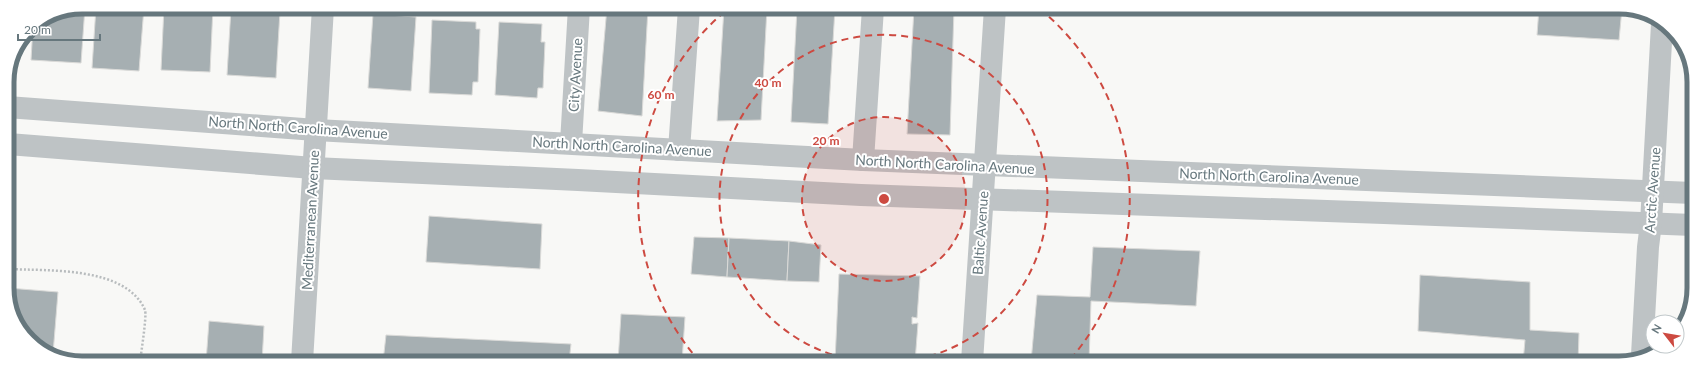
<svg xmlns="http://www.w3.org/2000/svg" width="1701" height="370" font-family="Lato,sans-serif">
  <rect width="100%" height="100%" fill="#f8f8f6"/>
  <g fill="#a6afb2" stroke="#dadad8">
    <polygon points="85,7 81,63 31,60 33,26 54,13"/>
    <polygon points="96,7 144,7 139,71 92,68"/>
    <polygon points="164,7 213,7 210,72 161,70"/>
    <polygon points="607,7 648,8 642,116 598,111"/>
    <polygon points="231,8 280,11 276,78 227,75"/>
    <polygon points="724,8 767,8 761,120 717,121"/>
    <polygon points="797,8 835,8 828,124 791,122"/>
    <polygon points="914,8 954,8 950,135 907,134"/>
    <polygon points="1539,8 1622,8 1619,40 1537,35"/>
    <polygon points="373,14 416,17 411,91 368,88"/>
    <polygon points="432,20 476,22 476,29 480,29 478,82 473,82 472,95 429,93"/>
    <polygon points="499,22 542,24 541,42 545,42 543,88 538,88 537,98 495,95"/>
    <polygon points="429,216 542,224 540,269 426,262"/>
    <polygon points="694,237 729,238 727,277 691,274"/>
    <polygon points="729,238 789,241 787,281 727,277"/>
    <polygon points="789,241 821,245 819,282 787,281"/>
    <polygon points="1093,247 1200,251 1196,306 1091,301 1089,362 1031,362 1037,295 1090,297"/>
    <polygon points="839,274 920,276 917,318 912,317 912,324 918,323 915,362 835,362"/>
    <polygon points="1420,275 1530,282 1530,330 1579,333 1578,363 1523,363 1525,340 1418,331"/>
    <polygon points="1690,277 1693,278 1693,302 1687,311"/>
    <polygon points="8,288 58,292 53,354 29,341 8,303"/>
    <polygon points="621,314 685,317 682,362 618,362"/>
    <polygon points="209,321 264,326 262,362 206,362"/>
    <polygon points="386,335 571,344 569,362 383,362"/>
  </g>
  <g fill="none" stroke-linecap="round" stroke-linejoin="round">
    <path stroke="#b8bcbe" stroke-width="2.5" stroke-dasharray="2 2" stroke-linecap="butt" d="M 8,269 C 48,271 126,266 145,310 C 147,316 141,353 140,362"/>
    <g stroke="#bec3c5" stroke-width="22">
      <polyline points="7,107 316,130 863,160 1693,193"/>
      <polyline points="571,143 579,7"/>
      <polyline points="8,144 313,168 578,180 861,195 1384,213 1693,225"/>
      <polyline points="679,150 689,8"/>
      <polyline points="863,160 873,8"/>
      <polyline points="1642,355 1648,247 1651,223 1662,24"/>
      <polyline points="302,362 323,7"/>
      <polyline points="972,362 995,8"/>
    </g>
  </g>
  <circle cx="884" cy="199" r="82" fill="#cd4a41" fill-opacity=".12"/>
  <g fill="none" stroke="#cd4a41" stroke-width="2" stroke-dasharray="7 5">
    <circle cx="884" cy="199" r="82"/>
    <path d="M867 362A164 164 0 1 1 900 362"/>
    <path d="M700 362A246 246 0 0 1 729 8M1040 9A246 246 0 0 1 1068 362"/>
  </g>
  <g text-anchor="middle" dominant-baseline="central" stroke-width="4" stroke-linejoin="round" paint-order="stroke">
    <g font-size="14" fill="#66777d" stroke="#fff">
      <text transform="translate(575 75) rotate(-87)">City Avenue</text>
      <text transform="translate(298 127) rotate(4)">North North Carolina Avenue</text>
      <text transform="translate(622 146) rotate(3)">North North Carolina Avenue</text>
      <text transform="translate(945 164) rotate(3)">North North Carolina Avenue</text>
      <text transform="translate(1269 176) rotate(2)">North North Carolina Avenue</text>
      <text transform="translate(1652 190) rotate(-86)">Arctic Avenue</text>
      <text transform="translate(310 220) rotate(-87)">Mediterranean Avenue</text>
      <text transform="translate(980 233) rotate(-86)">Baltic Avenue</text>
    </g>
  </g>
  <path d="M0 0H1701V370H0ZM82 14H1619A68 68 0 0 1 1687 82V288A68 68 0 0 1 1619 356H82A68 68 0 0 1 14 288V82A68 68 0 0 1 82 14Z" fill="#fff" fill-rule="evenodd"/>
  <path fill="none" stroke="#66777d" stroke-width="5" d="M82 14H1619A68 68 0 0 1 1687 82V288A68 68 0 0 1 1619 356H82A68 68 0 0 1 14 288V82A68 68 0 0 1 82 14Z"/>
  <circle cx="884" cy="199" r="6" fill="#cd4a41" stroke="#fff" stroke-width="2"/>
  <g font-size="12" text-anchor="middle" font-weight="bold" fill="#cd4a41" stroke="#fff" stroke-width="4" stroke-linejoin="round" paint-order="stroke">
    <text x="768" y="87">40 m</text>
    <text x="661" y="99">60 m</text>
    <text x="826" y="145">20 m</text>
  </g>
  <g transform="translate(1665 334) rotate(301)"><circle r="19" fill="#ffffff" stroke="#c2c9cb"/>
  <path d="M0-3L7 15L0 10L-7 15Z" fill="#cd4a41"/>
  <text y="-6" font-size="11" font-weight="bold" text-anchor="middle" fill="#66777d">N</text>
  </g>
  <path d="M18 34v6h82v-6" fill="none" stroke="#66777d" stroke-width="2"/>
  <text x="24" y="34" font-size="12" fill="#66777d" stroke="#ffffff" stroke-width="3" paint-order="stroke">20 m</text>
</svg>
